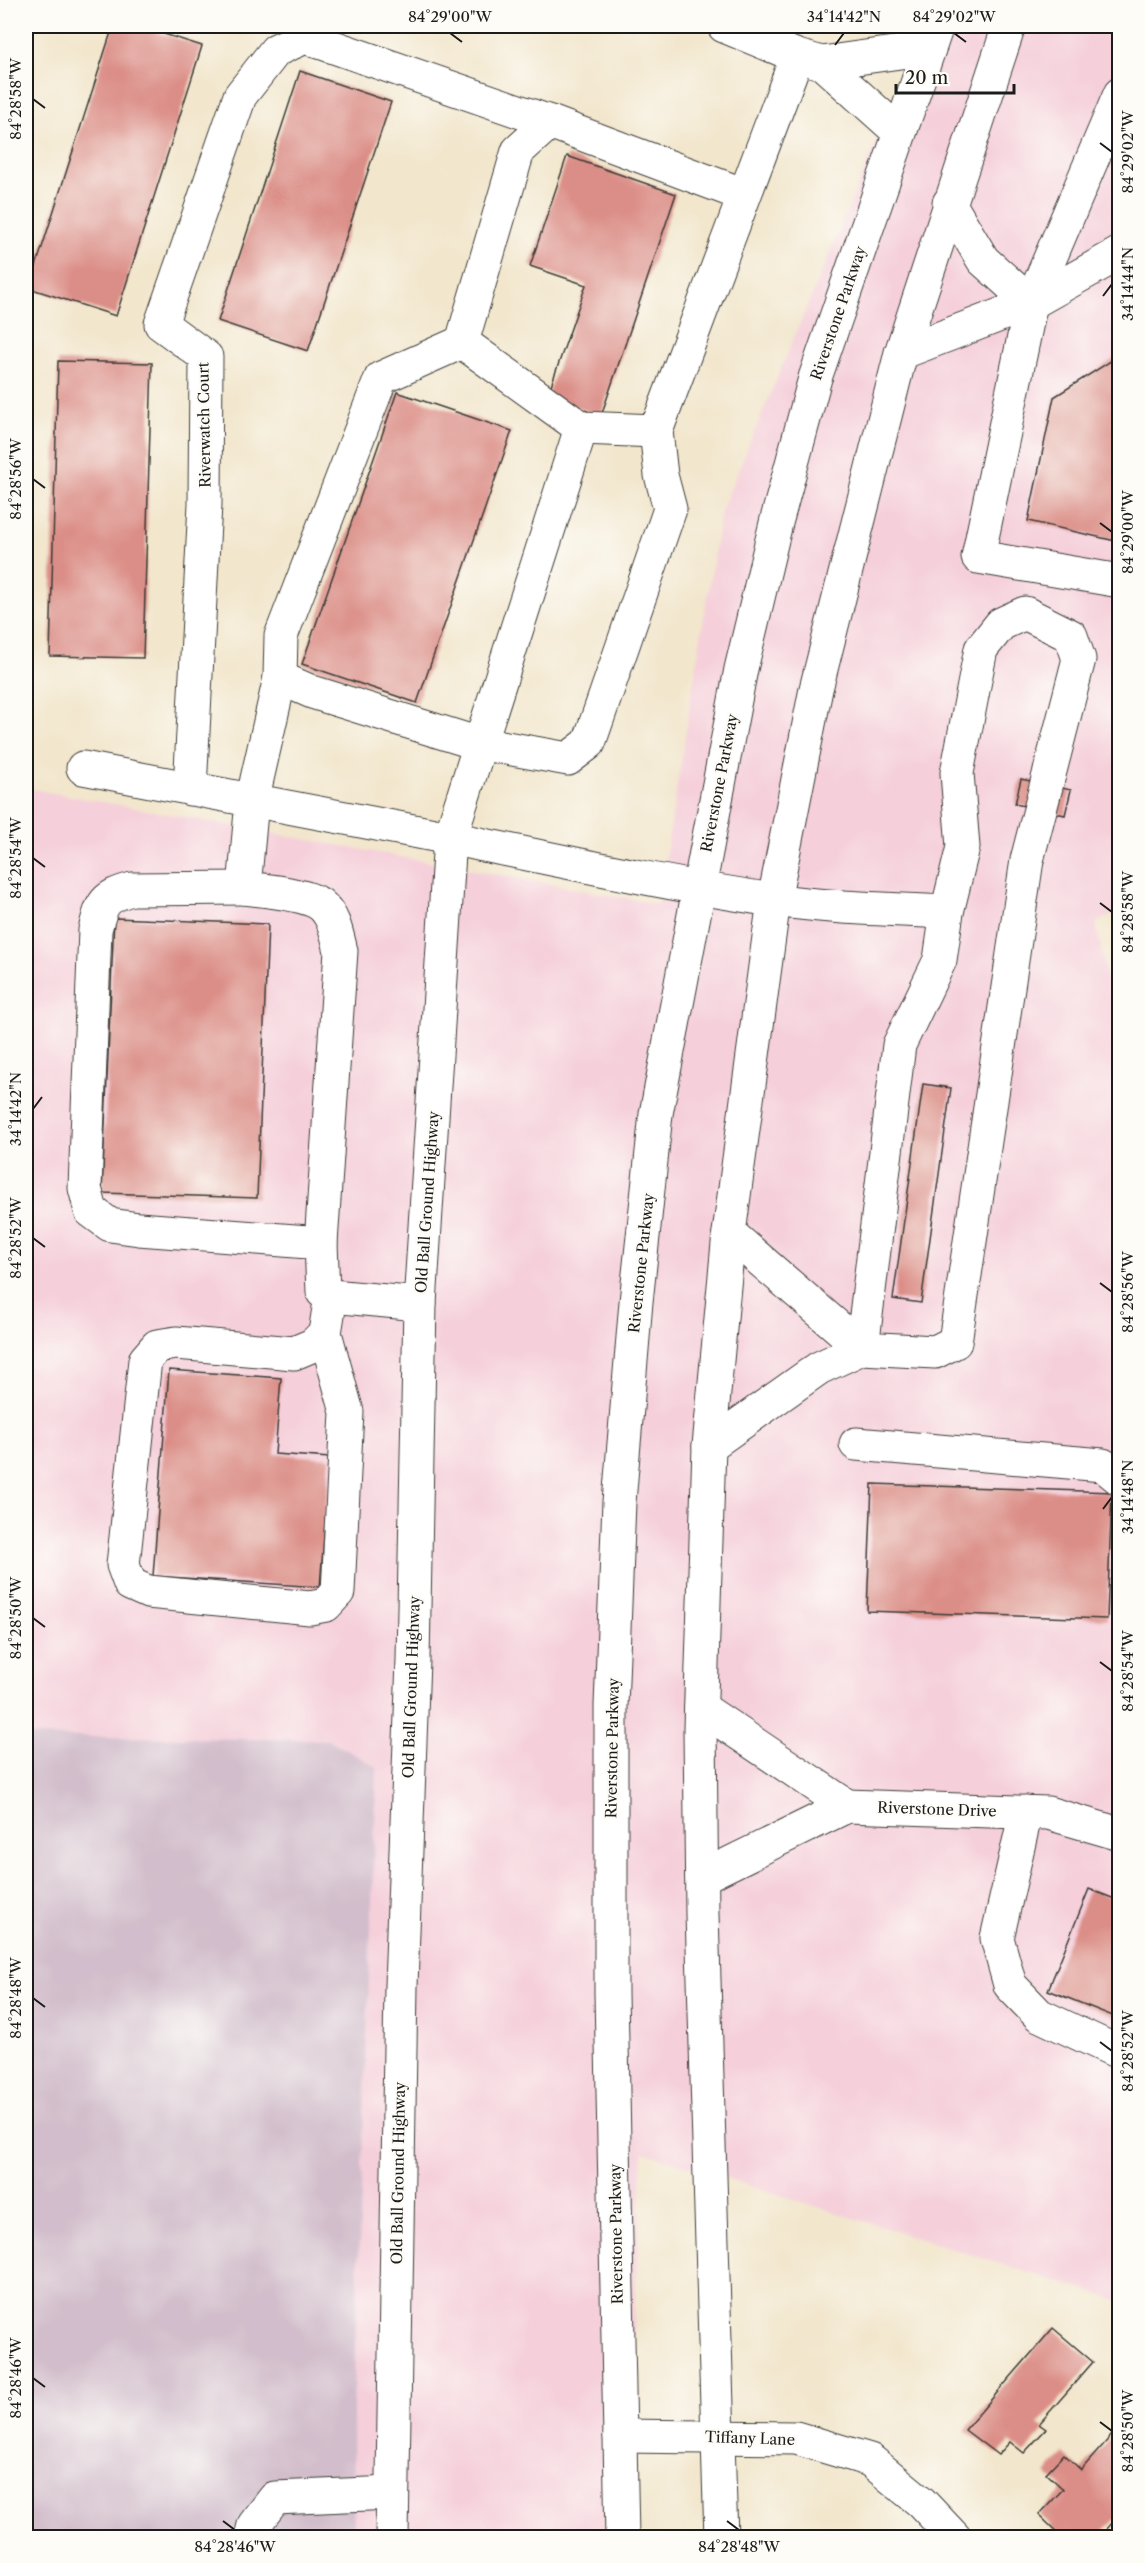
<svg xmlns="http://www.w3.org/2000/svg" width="1145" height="2563" font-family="'Libre Caslon Text',serif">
  <rect width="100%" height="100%" fill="#fdfcf7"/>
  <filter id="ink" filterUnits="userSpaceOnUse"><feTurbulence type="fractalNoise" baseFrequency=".0167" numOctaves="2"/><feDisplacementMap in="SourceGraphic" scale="12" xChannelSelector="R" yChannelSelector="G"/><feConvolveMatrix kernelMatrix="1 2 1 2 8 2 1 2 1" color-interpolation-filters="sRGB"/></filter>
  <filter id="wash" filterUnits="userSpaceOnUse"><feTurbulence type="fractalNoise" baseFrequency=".008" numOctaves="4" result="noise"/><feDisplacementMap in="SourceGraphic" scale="24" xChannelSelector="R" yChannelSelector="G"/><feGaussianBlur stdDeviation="1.35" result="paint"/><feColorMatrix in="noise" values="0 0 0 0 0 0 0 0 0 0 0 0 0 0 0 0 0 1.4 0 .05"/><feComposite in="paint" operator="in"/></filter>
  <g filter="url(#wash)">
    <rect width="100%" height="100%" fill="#f2e6cc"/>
    <polygon fill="#f5cfda" points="925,26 1119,26 1120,910 1096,923 1120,1042 1119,2301 643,2152 622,2537 26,2537 26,788 658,904 721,511"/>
    <polygon fill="#d1bdcb" points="26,1736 329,1740 377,1767 353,2404 354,2537 26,2538"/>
    <g id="blocks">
      <g fill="#db8e87">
        <polygon points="113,26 139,26 202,46 116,316 29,288"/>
        <polygon points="300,71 391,102 308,351 218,321"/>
        <polygon points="567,156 676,194 601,416 547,397 586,285 530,266"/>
        <polygon points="1120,355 1120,542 1028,521 1054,397"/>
        <polygon points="58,361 152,363 143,658 50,656"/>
        <polygon points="397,392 512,431 417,703 302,664"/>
        <polygon points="1021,779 1071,790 1065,815 1015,804"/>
        <polygon points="114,918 268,924 257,1198 102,1193"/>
        <polygon points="923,1084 951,1088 921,1303 893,1299"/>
        <polygon points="169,1370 281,1378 275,1454 330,1458 320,1587 153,1576"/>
        <polygon points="872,1484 1112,1492 1107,1619 867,1611"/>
        <polygon points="1089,1889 1120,1901 1120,2019 1048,1990"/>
        <polygon points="1053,2328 1093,2362 1039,2424 1046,2429 1024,2453 1010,2442 998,2455 965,2430"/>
        <polygon points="1112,2435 1120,2442 1120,2514 1099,2538 1063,2538 1039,2515 1063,2489 1046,2473 1064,2454 1081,2470"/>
      </g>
    </g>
  </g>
  <g filter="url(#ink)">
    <use href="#blocks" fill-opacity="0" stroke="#3c3a36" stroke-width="1.5"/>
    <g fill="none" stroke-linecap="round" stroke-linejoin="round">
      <g stroke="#3c3a36" stroke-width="35">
        <g id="minor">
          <polyline points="724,26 797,56 822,63 929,48"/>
          <polyline points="822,63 899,132"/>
          <polyline points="1120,94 1031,303 978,557 1120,581"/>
          <polyline points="949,203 983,260 1031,303"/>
          <polyline points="462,342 581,428 656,431"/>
          <polyline points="901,353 1031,303 1120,253"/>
          <polyline points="280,678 312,692 473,742 568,759 589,743 670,509 661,475 656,431 797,56"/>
          <polyline points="83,768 450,838 581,428"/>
          <polyline points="190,789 205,504 206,357 161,324 240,96 276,50 305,37 550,122 744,195"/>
          <path d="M 244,888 L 132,889 C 103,897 102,903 95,930 L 85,1188 L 91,1211 L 110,1225 L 139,1229 L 321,1243"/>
          <polyline points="729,1233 862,1348"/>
          <path d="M 420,1304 L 331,1296 L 323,1292 L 321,1243 L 341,951 C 337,935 334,916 321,905 C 307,894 262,890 244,888 L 252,801 L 280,678 L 281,636 L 381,378 L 462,342 L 518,151 L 550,122"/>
          <polyline points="325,1333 347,1412 338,1592 326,1605 310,1608 148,1592 130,1584 123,1565 145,1360 157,1346 176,1343 294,1353 313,1345 325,1333 331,1296"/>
          <polyline points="856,1444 1103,1465 1120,1479"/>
          <polyline points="709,1446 819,1368 862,1348 935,1352 955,1342 1027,860 1079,659 1071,636 1025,613 1001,624 981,649 957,773 963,847 947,912 940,960 899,1045 862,1348"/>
          <polyline points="701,1708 847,1806"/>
          <polyline points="1026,1812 997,1938 1010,1985 1039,2015 1120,2053"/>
          <polyline points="702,1877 847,1806 1048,1813 1120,1834"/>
          <polyline points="620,2436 796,2438 870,2460 921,2502 955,2538"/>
          <polyline points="251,2538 254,2525 275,2498 392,2493"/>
          <path d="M 392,2538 L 401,1986 L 413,1660 L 420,1304 L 450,838 C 557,860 665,884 773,900 C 831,908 889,909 947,912"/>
        </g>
      </g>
      <g stroke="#3c3a36" stroke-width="35">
        <g id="major">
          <polyline points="622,2538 611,1993 611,1706 619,1502 636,1302 656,1114 741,669 776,523 815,378 937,26"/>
          <polyline points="721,2538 702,1914 700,1728 709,1446 729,1233 774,900 816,689 901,353 1009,26"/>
        </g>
      </g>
      <use href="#minor" stroke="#fff" stroke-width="33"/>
      <use href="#major" stroke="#fff" stroke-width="33"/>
    </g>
  </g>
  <path fill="none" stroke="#1c1c1c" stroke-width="2" d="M 450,33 L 462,42M 954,33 L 966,42M 835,45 L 844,33M 33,99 L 45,108M 1100,143 L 1112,152M 1103,296 L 1112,284M 33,479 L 45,488M 1100,523 L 1112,532M 33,858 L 45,867M 1100,903 L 1112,912M 33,1109 L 42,1097M 33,1238 L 45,1247M 1100,1283 L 1112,1292M 1103,1509 L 1112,1497M 33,1618 L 45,1627M 1100,1662 L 1112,1671M 33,1998 L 45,2007M 1100,2042 L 1112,2051M 33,2378 L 45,2387M 1100,2422 L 1112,2431M 223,2521 L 235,2530M 727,2521 L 739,2530"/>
  <g text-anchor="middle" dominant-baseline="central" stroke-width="5" stroke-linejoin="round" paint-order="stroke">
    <g font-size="15" fill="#1c1c1c" stroke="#fdfcf7">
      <text transform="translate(838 313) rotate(-71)">Riverstone Parkway</text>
      <text transform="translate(204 425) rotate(-91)">Riverwatch Court</text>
      <text transform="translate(719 783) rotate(-79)">Riverstone Parkway</text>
      <text transform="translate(427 1202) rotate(-86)">Old Ball Ground Highway</text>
      <text transform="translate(641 1263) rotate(-84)">Riverstone Parkway</text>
      <text transform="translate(411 1687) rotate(-88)">Old Ball Ground Highway</text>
      <text transform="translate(612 1748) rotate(-89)">Riverstone Parkway</text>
      <text transform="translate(937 1809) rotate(2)">Riverstone Drive</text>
      <text transform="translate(398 2173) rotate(-89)">Old Ball Ground Highway</text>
      <text transform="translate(616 2234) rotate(-91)">Riverstone Parkway</text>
      <text transform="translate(750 2438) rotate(2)">Tiffany Lane</text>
    </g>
  </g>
  <rect width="1145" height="2563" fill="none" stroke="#fdfcf7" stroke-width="66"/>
  <path d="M896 84v9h118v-9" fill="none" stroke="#1c1c1c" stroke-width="3"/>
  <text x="905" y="84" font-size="18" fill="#1c1c1c" stroke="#fdfcf7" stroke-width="4.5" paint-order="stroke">20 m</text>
  <rect x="33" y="33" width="1079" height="2497" fill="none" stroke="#1c1c1c" stroke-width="2"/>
  <g font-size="15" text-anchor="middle" fill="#1c1c1c">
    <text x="450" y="22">84°29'00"W</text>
    <text x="844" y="22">34°14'42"N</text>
    <text x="954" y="22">84°29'02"W</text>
    <text transform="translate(16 99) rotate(-90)" y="5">84°28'58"W</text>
    <text transform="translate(1128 152) rotate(-90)" y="5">84°29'02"W</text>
    <text transform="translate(1128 284) rotate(-90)" y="5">34°14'44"N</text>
    <text transform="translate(16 479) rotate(-90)" y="5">84°28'56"W</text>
    <text transform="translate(1128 532) rotate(-90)" y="5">84°29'00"W</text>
    <text transform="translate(16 858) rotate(-90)" y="5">84°28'54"W</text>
    <text transform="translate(1128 912) rotate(-90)" y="5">84°28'58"W</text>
    <text transform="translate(16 1109) rotate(-90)" y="5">34°14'42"N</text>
    <text transform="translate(16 1238) rotate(-90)" y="5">84°28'52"W</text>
    <text transform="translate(1128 1292) rotate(-90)" y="5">84°28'56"W</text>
    <text transform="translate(1128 1497) rotate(-90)" y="5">34°14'48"N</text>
    <text transform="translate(16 1618) rotate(-90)" y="5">84°28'50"W</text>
    <text transform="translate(1128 1671) rotate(-90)" y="5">84°28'54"W</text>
    <text transform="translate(16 1998) rotate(-90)" y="5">84°28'48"W</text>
    <text transform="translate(1128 2051) rotate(-90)" y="5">84°28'52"W</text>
    <text transform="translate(16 2378) rotate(-90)" y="5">84°28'46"W</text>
    <text transform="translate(1128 2431) rotate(-90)" y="5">84°28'50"W</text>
    <text x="235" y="2552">84°28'46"W</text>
    <text x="739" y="2552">84°28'48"W</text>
  </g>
</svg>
